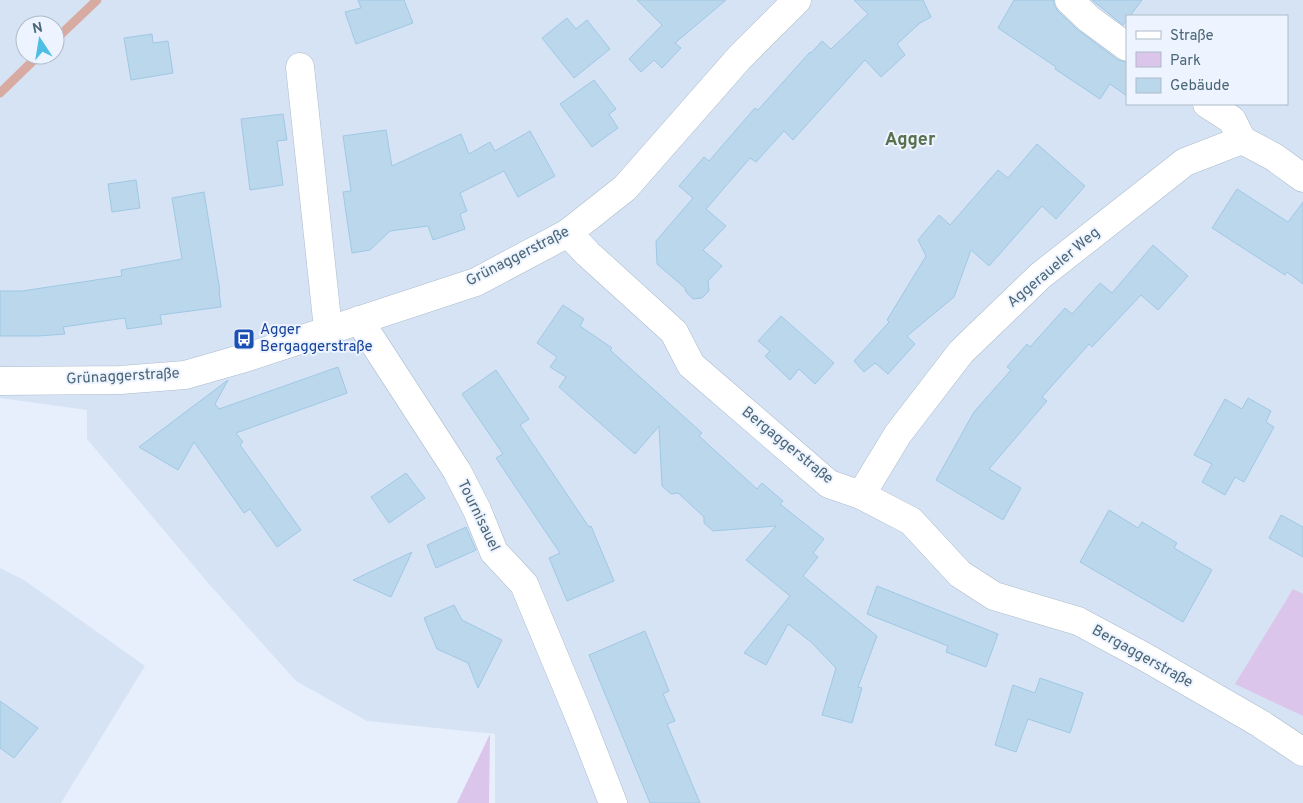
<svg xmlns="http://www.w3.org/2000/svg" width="1303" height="803" font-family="Overpass,sans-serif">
  <rect width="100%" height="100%" fill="#e7effc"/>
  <g fill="#d6e3f4" fill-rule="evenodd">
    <path d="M 0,0 L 1303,0 L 1303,803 L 495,803 L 495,734 L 367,721 L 296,681 L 209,584 L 87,439 L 87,410 L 0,398 ZM 1127,16 L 1287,16 L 1287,104 L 1127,104 ZM 25,25 L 55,25 L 55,55 L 25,55 Z"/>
    <polygon points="0,568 24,580 145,666 61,803 0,803"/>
  </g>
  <g fill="#dcc5ea">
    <polygon points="1293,589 1303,594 1303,716 1235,684"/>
    <polygon points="490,734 489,803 457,803"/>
  </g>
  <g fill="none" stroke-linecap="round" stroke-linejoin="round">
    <g stroke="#d8aba2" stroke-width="9">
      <polyline points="55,40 97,0"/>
      <polyline points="0,93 39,55"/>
    </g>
  </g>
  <g fill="#bad7ec" stroke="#a0c8e4">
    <polygon points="358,0 404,0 413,23 356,44 345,12 361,8"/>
    <polygon points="637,0 726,0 675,43 681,48 662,68 654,60 641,72 629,59 662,25"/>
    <polygon points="854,0 923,0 931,17 920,23 897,44 905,55 881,77 865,60 793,140 784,131 756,162 750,158 706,209 726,226 703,250 722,266 708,281 709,291 702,298 693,299 686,292 685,288 657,264 656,241 693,198 679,186 704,157 709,161 755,108 758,110 810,52 811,53 822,41 831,49 868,14"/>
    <polygon points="1014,0 1054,0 1054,5 1058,11 1078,30 1118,60 1127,62 1127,96 1110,84 1100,99 1055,69 1056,67 998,28"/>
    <polygon points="1092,0 1142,0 1130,16 1127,16 1127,20 1123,25"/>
    <polygon points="567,18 576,29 587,20 610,49 574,78 542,38"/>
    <polygon points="152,34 153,43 168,41 173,73 131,80 124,38"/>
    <polygon points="594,80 616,109 609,114 618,128 592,147 560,104"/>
    <polygon points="283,114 287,140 277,141 283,185 250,190 241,119"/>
    <polygon points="386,130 392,166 461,134 469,154 490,142 495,151 530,131 555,176 518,197 504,171 460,193 467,211 460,214 465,229 433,240 428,226 390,231 370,250 352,253 343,192 351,191 343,136"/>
    <polygon points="1037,144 1085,186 1056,219 1042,206 989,266 971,250 954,297 907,336 915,344 888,374 875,363 864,372 854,361 889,322 887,320 926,256 918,240 939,215 950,225 998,170 1008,178"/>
    <polygon points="136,180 140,208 112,212 108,184"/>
    <polygon points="1237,189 1288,222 1303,202 1303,284 1287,272 1285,275 1212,228"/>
    <polygon points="204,192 220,291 219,291 221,307 160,315 162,324 127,329 125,318 63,327 65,334 38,336 0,336 0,291 22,291 122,276 121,270 182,259 172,198"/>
    <polygon points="1153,245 1188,276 1158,310 1141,295 1092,347 1089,344 1042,397 1047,401 989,469 1021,488 1003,520 936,480 974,412 1011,370 1007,367 1027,344 1030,347 1065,308 1072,314 1100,283 1112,293"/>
    <polygon points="563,305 584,319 580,326 612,348 610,350 702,433 699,436 757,489 762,483 783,501 780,504 824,539 813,553 818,557 803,576 877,636 858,687 862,688 852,723 822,715 836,668 811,642 788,624 766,665 744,653 790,596 746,560 776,526 713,531 704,523 704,517 678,493 671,494 662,486 659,426 635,454 559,387 566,377 550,367 557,357 537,343"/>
    <polygon points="781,316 834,363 815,384 799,369 790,380 765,356 770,351 758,341"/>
    <polygon points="338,367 347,393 236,433 243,442 240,445 301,530 277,547 250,509 244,513 194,442 178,470 139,447 228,380 215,404 219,409"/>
    <polygon points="496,370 529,419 520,425 589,527 591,526 614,581 567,601 549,558 560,553 496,458 503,454 462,394"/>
    <polygon points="1248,398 1271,411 1266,422 1274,427 1244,482 1235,477 1225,495 1202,482 1212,464 1194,455 1225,399 1242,409"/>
    <polygon points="406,473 425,498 389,523 371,497"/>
    <polygon points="1109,510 1138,528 1142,522 1177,543 1174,548 1212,570 1183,622 1080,562"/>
    <polygon points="1281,515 1303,527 1303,557 1269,538"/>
    <polygon points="466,527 476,550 436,568 427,545"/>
    <polygon points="412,552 391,597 353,580"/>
    <polygon points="877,586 998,634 986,667 946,652 948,646 867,614"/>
    <polygon points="454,605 462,620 502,640 478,688 468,663 437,649 424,618"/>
    <polygon points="645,631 669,691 663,694 675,721 667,724 700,803 650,803 589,655"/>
    <polygon points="1040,678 1083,693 1070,733 1028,719 1016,752 995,745 1013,685 1035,693"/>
    <polygon points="0,701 38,728 14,758 0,748"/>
  </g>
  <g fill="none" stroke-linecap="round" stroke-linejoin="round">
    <g stroke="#aabccc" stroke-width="29">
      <g id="minor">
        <polyline points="1069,0 1089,19 1127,47"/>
        <polyline points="300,67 328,329"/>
        <polyline points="1207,104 1232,120 1242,140"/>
        <polyline points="568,233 588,254 674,332 691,365 829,484 861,495 911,521 960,574 994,596 1078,621 1145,657 1261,724 1303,752"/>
        <polyline points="359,320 457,471 477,510 494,552 524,584 581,721 613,803"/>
        <polyline points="861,495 898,434 961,352 1040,276 1185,162 1242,140 1274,157 1303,178"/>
      </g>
    </g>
    <g stroke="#aabccc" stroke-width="29">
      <polyline id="tertiary" points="0,381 120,380 185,375 248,357 476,282 568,233 625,188 740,57 797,0"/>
    </g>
    <use href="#minor" stroke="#fff" stroke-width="28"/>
    <use href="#tertiary" stroke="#fff" stroke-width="28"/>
  </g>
  <defs>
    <g id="bus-square" transform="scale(1.125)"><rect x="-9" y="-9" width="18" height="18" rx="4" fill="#1a4fb4" stroke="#eef4ff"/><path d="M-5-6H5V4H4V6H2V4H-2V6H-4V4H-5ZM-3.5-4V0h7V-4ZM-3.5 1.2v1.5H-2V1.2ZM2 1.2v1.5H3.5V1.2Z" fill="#fff"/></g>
  </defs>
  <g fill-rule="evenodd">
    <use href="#bus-square" x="244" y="339"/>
  </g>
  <g text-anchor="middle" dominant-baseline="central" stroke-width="4" stroke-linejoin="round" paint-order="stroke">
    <g font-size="15" fill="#4b6676" stroke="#eef4ff">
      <text transform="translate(518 257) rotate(-27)">Grünaggerstraße</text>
      <text transform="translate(1054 268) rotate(-40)">Aggeraueler Weg</text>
      <text transform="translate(123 377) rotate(-3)">Grünaggerstraße</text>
      <text transform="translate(787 446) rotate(39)">Bergaggerstraße</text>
      <text transform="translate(478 516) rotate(64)">Tournisauel</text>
      <text transform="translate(1142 657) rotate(29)">Bergaggerstraße</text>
    </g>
    <g font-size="15" fill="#164399" stroke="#eef4ff" text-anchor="start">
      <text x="260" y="330">Agger<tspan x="260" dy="17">Bergaggerstraße</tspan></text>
    </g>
    <g font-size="18" font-weight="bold" fill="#58704d" stroke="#eef4ff">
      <text x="910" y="140">Agger</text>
    </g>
  </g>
  <rect x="1126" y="15" width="162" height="90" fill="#eef4ff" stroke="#adbbc8"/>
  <rect x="1136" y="31" width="25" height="8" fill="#ffffff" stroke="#adbbc8"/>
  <text x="1170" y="40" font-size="15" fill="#4b6676">Straße</text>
  <rect x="1136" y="52" width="25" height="15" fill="#dcc5ea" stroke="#adbbc8"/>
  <text x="1170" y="65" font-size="15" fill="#4b6676">Park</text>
  <rect x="1136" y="78" width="25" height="15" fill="#bad7ec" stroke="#adbbc8"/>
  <text x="1170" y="90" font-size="15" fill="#4b6676">Gebäude</text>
  <g transform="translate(40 40) rotate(348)"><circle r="24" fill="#eef4ff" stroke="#adbbc8"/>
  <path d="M0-4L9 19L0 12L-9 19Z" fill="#4ebfe4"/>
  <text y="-8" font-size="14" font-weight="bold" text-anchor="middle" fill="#4b6676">N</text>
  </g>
</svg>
